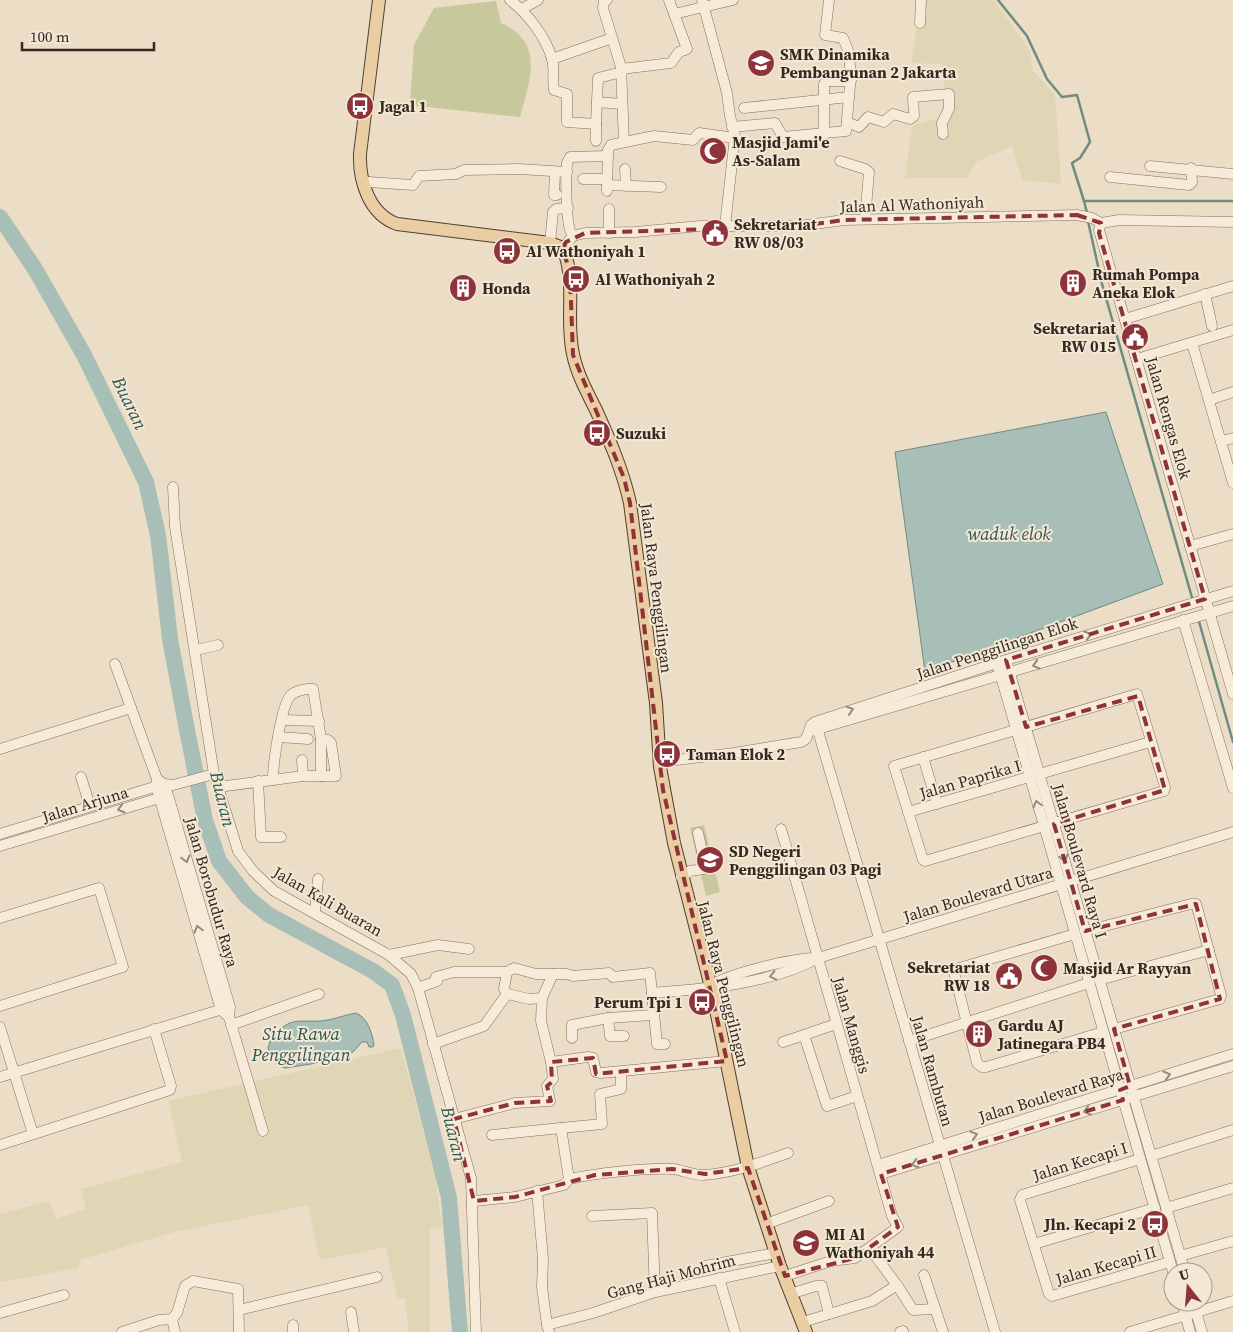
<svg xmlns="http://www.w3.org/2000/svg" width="1233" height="1332" font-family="'Source Serif 4',serif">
  <rect width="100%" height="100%" fill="#ebddc6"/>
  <g fill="#e0d5b4">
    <polygon points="921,0 994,0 1030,51 1033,71 1055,95 1061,184 1022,180 1012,146 976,162 967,178 905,178 912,126 948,115 941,64 911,63"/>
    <polygon points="401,1048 435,1175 442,1226 430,1229 430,1332 409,1332 405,1299 397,1298 386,1247 320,1260 308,1205 178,1231 80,1260 78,1268 0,1282 0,1214 50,1201 56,1219 86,1209 81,1189 182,1162 168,1101"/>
  </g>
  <g fill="#c7c89b">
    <path d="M 496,1 L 501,23 C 545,43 530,79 520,117 L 410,105 L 414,45 L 434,8 Z"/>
    <polygon points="704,825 720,892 706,896 690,828"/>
  </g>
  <g fill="#a7bfb6" stroke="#6f8c82">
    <polygon points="1106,412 1163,584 925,672 895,452"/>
    <path d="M 356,1013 C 368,1018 372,1033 374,1045 L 373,1047 L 369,1047 L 367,1042 L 362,1042 L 353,1052 L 311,1064 L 285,1068 L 279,1066 L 271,1055 L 268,1048 L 272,1035 C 294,1017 295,1022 321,1021 C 333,1020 344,1015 356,1013 Z"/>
  </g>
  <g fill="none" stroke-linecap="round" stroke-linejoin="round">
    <g stroke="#6f8c82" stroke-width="2.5">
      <polyline points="998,0 1027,36 1047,79 1062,97 1077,95 1090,142 1080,158 1072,163 1084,201 1233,201"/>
      <polyline points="1084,201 1087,213"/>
      <polyline points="1088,221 1102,284 1193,601"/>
      <polyline points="1198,618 1233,742"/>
    </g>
    <polyline stroke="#a7bfb6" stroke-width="16" points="0,217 35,269 84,355 146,482 158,535 170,639 186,725 205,820 219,861 247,897 269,915 373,971 392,985 403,1015 449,1198 460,1332"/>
    <g stroke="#856f5d" stroke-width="11">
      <g id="minor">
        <path d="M 510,0 C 528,14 546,37 552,59 C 555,70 552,80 554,90 L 567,94 L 567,122 L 596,124 L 598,78 L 622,72"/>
        <polyline points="607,0 604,1 603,8 621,67 624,142"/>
        <polyline points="702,0 727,93 730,116 735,136 725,226"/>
        <polyline points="522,9 538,0"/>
        <polyline points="674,14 733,0"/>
        <polyline points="920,23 921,0"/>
        <polyline points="552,59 612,38"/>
        <polyline points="621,69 671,63 679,52 687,49 669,0"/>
        <polyline points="597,102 621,104"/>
        <polyline points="744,108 849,97"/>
        <polyline points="847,122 859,127 868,117 884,122 893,114 910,119 914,116 913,97 949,94 949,109 942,123 943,134"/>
        <polyline points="596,124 596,141"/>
        <polyline points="732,127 775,123 783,137 846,131 851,74 848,50 843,38 825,35 829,0"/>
        <polyline points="824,134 824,84 827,81 851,81"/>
        <polyline points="840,161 865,169 869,172 865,219"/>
        <polyline points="1150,166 1233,174"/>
        <polyline points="625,169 626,186"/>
        <polyline points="555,172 554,195 557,195"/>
        <polyline points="1110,177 1189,185 1192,182 1191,168"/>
        <polyline points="583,179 607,179"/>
        <polyline points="369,182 413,185 419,176 456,174 464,170 519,169 567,172"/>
        <polyline points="607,185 661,187"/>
        <polyline points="607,191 608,150 611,145 654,136 693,140 699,133 735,138"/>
        <polyline points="1233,222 1119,220 1101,223 1099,230 1233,694"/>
        <polyline points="609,233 609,209"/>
        <path d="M 573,236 C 565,228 566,176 567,163 L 570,157 L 608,156"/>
        <polyline points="550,243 553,212 556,209 568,208"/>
        <polyline points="563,248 573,236 585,233 635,232 700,226 800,226 844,220 1077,215 1092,218 1101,223"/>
        <polyline points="1205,294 1212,326"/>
        <polyline points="1125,319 1233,286"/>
        <polyline points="1192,343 1233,483"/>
        <polyline points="1137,359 1233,330"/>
        <polyline points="1209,400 1233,392"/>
        <polyline points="1221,441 1233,438"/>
        <polyline points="173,487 175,527 214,774 238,851 253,871 274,891 389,955 411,974 418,988 471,1178 476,1332"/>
        <polyline points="1190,546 1233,534"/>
        <polyline points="1183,620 1233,788"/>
        <polyline points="196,650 218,645"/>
        <polyline points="1006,660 1185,1272"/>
        <polyline points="997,663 1173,1272"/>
        <polyline points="115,664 157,779 156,786 221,1010 229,1017"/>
        <polygon points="1137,694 1165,787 1164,791 925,861 923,860 894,766"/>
        <polyline points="283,720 319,721"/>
        <polyline points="811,731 1233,606"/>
        <polyline points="818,731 995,1332"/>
        <polyline points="278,737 308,739"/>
        <polyline points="0,749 131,708"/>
        <polyline points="923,757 937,804"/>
        <polyline points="302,760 303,776"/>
        <polyline points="660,762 734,753 801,742 806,739 811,725 815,722 1006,660 1233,591"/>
        <polyline points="81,777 90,806"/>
        <polyline points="157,779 164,784 168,795 230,1007 229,1017 263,1131"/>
        <path d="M 273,780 C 273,765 281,704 291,695 C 295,691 308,688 313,689 L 321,739 L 321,776"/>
        <polyline points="258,781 261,837 281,837"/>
        <polyline points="218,787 303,776 336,776 331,743 328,740 321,739"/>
        <polyline points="908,812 1150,742"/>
        <polyline points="781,829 892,1216 898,1227 855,1258 831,1261 785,1276"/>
        <polyline points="0,834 164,784 173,785 214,774"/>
        <polyline points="0,846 166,796"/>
        <polyline points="681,877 690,871 703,869 705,865 698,833"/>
        <polyline points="315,912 318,879"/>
        <polyline points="0,918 99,888 123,967 0,1006"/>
        <polyline points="1085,931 1191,904 1196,904 1197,907 1221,995 1220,999 1114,1029"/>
        <polyline points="1075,934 956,969 954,972 977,1063 982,1067 986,1067 1103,1032"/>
        <polyline points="389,955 438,945 469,949"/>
        <polyline points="507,972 504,989 507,994"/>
        <polyline points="553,974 542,998 541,1021 551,1062 588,1057 593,1058 596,1072 601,1073 727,1061"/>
        <polyline points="1099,980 1209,950"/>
        <path d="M 710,986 C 730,973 790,959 814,958"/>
        <polyline points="418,988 437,981 436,977 454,972 507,972 514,968 536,974 567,974 573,976 609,973 613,977 650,973 652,993"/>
        <polyline points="608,1018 610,1036 624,1036"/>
        <polyline points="836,1024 804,1035 827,1106 857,1096"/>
        <polyline points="231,1025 319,994"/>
        <polyline points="0,1027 33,1134"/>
        <polyline points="572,1038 572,1025 608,1018 652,1015"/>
        <polyline points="909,1041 1089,983"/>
        <polyline points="783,1042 804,1035"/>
        <polyline points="433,1044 484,1026 507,994 529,999 542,998"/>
        <path d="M 665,1044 L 657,1044 L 652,993 C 705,989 771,984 818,958 L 1233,832"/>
        <polyline points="0,1077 226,1008"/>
        <polyline points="454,1119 515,1103 550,1101 547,1086 553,1079 551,1062"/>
        <polyline points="561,1128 602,1124 600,1094 621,1089 621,1072"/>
        <polyline points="492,1135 561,1128 569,1179"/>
        <polyline points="0,1145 170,1090 171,1086 154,1029"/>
        <polyline points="1151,1156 1233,1130"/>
        <polyline points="1140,1159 1022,1195 1020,1200 1049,1294 1052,1296 1170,1262"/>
        <polyline points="878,1165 1233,1054"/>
        <polyline points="881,1174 1233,1066"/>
        <polyline points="537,1191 543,1259 542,1287 547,1325"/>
        <path d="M 474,1201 L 515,1197 L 564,1185 L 569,1179 C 598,1173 643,1168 673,1169 C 683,1170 692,1175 703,1175 C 733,1173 760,1163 788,1153"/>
        <polyline points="1166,1208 1233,1188"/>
        <polyline points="592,1216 652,1213 655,1292"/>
        <polyline points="766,1224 829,1201"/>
        <polyline points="1034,1244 1155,1208"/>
        <polyline points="870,1249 897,1285 913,1310 935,1309"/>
        <polyline points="1180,1256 1233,1241"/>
        <polyline points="705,1266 776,1253"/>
        <polyline points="924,1275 943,1332"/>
        <polyline points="719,1278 735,1332"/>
        <polyline points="793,1293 816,1286 822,1286 829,1314"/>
        <polyline points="1182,1302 1190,1332"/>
        <polyline points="1193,1302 1202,1332"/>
        <polyline points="239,1310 377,1277"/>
        <polyline points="351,1312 354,1332"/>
        <polyline points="0,1313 64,1295"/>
        <polyline points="172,1319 175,1332"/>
        <polyline points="803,1322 872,1301 897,1285"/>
        <polyline points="293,1325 293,1332"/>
        <polyline points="122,1332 159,1320 172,1319 177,1313 185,1286 193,1281 238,1289 239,1332"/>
        <polyline points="549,1332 547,1325 593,1313 655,1292 780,1266"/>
        <polyline points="900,1332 903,1331"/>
        <polyline points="1130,1332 1233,1301"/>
      </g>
    </g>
    <g stroke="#533e31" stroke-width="14">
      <path id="major" d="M 379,0 L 360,154 C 359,181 369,214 397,224 L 550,243 L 563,248 C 577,283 565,318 573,354 C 577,374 587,392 596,410 C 610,441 623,471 630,503 L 656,703 L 660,767 L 674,843 L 713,995 L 748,1167 L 780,1266 L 806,1332"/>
    </g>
    <use href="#minor" stroke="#f6ebd9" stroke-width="10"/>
    <use href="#major" stroke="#eacda2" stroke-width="12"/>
  </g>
  <defs><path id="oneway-chevron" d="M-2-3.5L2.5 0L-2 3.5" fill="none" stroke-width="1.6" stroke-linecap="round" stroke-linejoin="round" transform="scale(1.25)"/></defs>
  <g stroke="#968a7c">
    <use href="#oneway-chevron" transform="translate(1088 635) rotate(-17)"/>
    <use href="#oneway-chevron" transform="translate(1036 665) rotate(163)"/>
    <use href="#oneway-chevron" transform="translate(850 710) rotate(-18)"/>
    <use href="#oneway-chevron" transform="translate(1037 804) rotate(-106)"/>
    <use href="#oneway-chevron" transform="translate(121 809) rotate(163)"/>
    <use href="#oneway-chevron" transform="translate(1064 858) rotate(74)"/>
    <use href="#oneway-chevron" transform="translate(186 859) rotate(74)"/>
    <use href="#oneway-chevron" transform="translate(198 929) rotate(-106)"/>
    <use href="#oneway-chevron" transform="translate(773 976) rotate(167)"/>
    <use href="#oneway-chevron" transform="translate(1167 1075) rotate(-17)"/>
    <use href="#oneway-chevron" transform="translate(1087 1111) rotate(163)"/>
    <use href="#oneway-chevron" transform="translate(974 1135) rotate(-17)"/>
    <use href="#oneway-chevron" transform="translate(915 1164) rotate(163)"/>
  </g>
  <path fill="none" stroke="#8f333b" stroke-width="4" stroke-dasharray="10 6" stroke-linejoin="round" d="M 1077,215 L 1101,223 L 1099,233 L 1205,599 L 1006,660 L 1026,727 L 1138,696 L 1165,790 L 1054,824 L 1085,931 L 1196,904 L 1220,999 L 1114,1029 L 1130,1086 L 1120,1090 L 1123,1100 L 881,1174 L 898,1227 L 855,1258 L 785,1276 L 748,1168 L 705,1174 L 672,1169 L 595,1175 L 515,1197 L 474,1201 L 454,1119 L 515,1103 L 551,1101 L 547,1086 L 552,1082 L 551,1062 L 593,1058 L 596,1074 L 727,1061 L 663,790 L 630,503 L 624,478 L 573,355 L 570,274 L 563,248 L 566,242 L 585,233 L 800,226 L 844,220 Z"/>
  <defs>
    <g id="school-disc" transform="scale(1.4375)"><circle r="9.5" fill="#8f333b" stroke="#f3e8d5"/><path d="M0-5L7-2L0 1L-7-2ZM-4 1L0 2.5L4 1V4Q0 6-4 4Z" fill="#fff"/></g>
    <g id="bus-disc" transform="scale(1.4375)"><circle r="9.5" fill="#8f333b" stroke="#f3e8d5"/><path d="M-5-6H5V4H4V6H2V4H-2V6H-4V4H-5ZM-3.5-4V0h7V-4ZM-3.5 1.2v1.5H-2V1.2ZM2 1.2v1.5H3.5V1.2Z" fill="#fff"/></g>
    <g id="mosque-disc" transform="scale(1.4375)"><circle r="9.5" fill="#8f333b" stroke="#f3e8d5"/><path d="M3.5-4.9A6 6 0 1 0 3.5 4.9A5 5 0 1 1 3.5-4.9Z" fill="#fff"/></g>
    <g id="civic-disc" transform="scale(1.4375)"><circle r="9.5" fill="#8f333b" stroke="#f3e8d5"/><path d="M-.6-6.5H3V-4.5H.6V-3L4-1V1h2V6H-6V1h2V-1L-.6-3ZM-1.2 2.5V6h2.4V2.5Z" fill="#fff"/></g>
    <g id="building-disc" transform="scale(1.4375)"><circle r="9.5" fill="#8f333b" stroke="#f3e8d5"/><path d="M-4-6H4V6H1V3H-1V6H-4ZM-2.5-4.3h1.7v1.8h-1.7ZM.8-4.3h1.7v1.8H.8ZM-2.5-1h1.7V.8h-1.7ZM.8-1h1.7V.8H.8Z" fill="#fff"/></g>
  </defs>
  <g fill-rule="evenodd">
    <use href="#school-disc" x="761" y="63"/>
    <use href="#bus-disc" x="360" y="106"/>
    <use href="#mosque-disc" x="713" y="151"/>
    <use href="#civic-disc" x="715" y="233"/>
    <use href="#bus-disc" x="507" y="251"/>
    <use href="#bus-disc" x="576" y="279"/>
    <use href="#building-disc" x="1073" y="283"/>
    <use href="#building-disc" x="463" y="288"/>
    <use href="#civic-disc" x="1135" y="337"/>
    <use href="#bus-disc" x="597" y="433"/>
    <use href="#bus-disc" x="667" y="754"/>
    <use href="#school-disc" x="710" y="860"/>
    <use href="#mosque-disc" x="1044" y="968"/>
    <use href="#civic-disc" x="1009" y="976"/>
    <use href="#bus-disc" x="702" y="1002"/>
    <use href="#building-disc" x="979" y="1034"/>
    <use href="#bus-disc" x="1155" y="1224"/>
    <use href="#school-disc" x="806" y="1243"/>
  </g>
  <g text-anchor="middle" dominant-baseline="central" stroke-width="4" stroke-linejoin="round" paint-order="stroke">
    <g font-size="16" font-weight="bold" fill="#362920" stroke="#f3e8d5" text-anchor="start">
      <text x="780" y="54">SMK Dinamika<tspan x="780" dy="18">Pembangunan 2 Jakarta</tspan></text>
      <text x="379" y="106">Jagal 1</text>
      <text x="732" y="142">Masjid Jami'e<tspan x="732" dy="18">As-Salam</tspan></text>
      <text x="734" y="224">Sekretariat<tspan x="734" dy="18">RW 08/03</tspan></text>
      <text x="526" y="251">Al Wathoniyah 1</text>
      <text x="1092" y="274">Rumah Pompa<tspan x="1092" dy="18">Aneka Elok</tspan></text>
      <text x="595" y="279">Al Wathoniyah 2</text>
      <text x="482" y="288">Honda</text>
      <text x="1116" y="328" text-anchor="end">Sekretariat<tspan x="1116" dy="18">RW 015</tspan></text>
      <text x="616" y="433">Suzuki</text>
      <text x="686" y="754">Taman Elok 2</text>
      <text x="729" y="851">SD Negeri<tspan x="729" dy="18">Penggilingan 03 Pagi</tspan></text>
      <text x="990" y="967" text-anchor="end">Sekretariat<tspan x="990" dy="18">RW 18</tspan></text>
      <text x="1063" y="968">Masjid Ar Rayyan</text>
      <text x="683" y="1002" text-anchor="end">Perum Tpi 1</text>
      <text x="998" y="1025">Gardu AJ<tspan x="998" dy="18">Jatinegara PB4</tspan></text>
      <text x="1136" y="1224" text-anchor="end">Jln. Kecapi 2</text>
      <text x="825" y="1234">MI Al<tspan x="825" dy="18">Wathoniyah 44</tspan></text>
    </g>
    <g font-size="16" fill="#362920" stroke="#f3e8d5">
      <text transform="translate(912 204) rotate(-2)">Jalan Al Wathoniyah</text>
      <text transform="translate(1169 418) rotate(74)">Jalan Rengas Elok</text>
      <text transform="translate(657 588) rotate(83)">Jalan Raya Penggilingan</text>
      <text transform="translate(997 648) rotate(-18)">Jalan Penggilingan Elok</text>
      <text transform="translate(970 779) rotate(-16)">Jalan Paprika I</text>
      <text transform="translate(85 804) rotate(-17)">Jalan Arjuna</text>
      <text transform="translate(1080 861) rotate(74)">Jalan Boulevard Raya I</text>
      <text transform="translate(212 892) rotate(74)">Jalan Borobudur Raya</text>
      <text transform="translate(978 894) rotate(-17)">Jalan Boulevard Utara</text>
      <text transform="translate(328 901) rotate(30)">Jalan Kali Buaran</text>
      <text transform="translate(724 984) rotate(76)">Jalan Raya Penggilingan</text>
      <text transform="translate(852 1025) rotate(74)">Jalan Manggis</text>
      <text transform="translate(933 1071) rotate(74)">Jalan Rambutan</text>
      <text transform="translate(1051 1095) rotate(-17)">Jalan Boulevard Raya</text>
      <text transform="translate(1080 1161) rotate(-17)">Jalan Kecapi I</text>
      <text transform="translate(1106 1265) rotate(-16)">Jalan Kecapi II</text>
      <text transform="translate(671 1276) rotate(-15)">Gang Haji Mohrim</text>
    </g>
    <g font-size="18" font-style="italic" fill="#31554f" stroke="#f3e8d5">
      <text transform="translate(130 403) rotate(64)">Buaran</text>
      <text x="1009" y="533">waduk elok</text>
      <text transform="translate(223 799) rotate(76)">Buaran</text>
      <text x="301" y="1033">Situ Rawa<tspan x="301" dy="21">Penggilingan</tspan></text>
      <text transform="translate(454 1134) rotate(76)">Buaran</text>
    </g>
  </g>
  <g transform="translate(1188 1287) rotate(343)"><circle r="24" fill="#f3e8d5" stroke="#a79c8d"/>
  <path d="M0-4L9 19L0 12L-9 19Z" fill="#8f333b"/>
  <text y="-8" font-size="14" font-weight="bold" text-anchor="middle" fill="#362920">U</text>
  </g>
  <path d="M22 42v8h132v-8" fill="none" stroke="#362920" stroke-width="2.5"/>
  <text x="30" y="42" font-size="15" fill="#362920" stroke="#f3e8d5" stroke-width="4" paint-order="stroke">100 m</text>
</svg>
